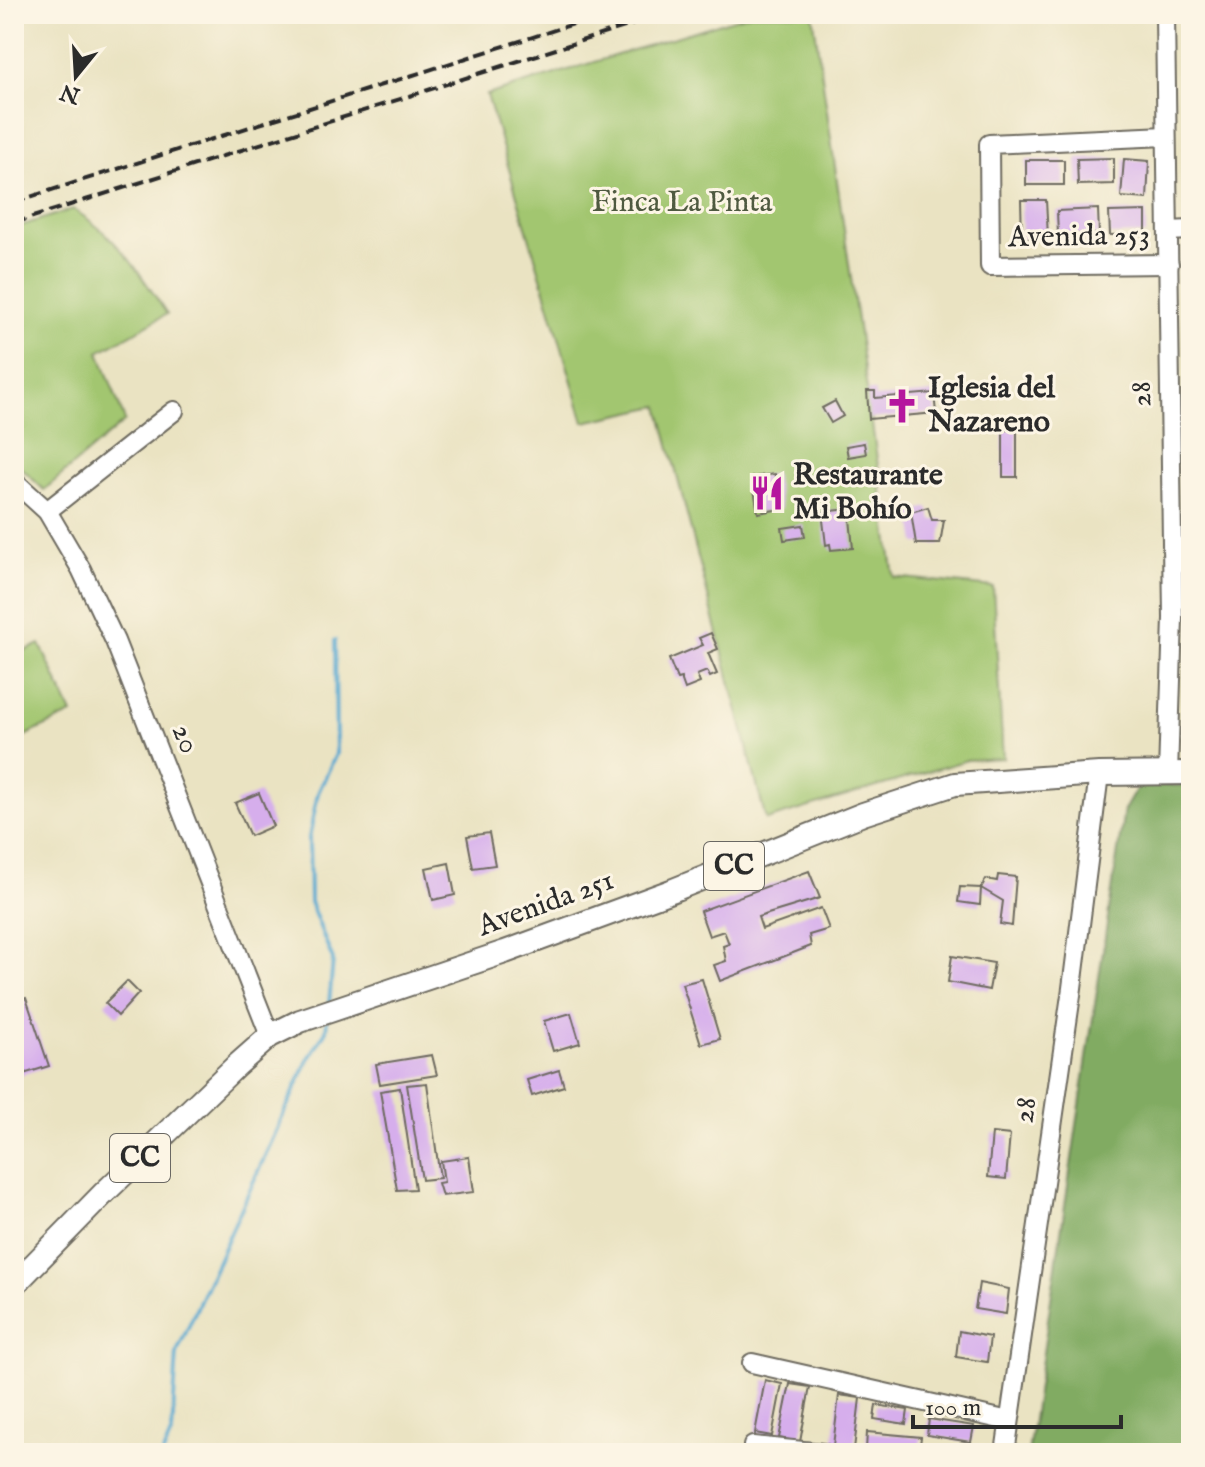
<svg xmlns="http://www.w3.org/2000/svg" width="1205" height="1467" font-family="'IM FELL English',serif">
  <rect width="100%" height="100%" fill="#fcf5e5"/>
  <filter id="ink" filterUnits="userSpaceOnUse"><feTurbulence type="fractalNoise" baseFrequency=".0125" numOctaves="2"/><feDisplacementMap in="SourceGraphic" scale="16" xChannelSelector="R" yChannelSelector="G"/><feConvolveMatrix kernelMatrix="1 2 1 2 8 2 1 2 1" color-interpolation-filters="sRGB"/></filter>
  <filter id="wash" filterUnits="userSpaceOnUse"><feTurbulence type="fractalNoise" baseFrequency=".006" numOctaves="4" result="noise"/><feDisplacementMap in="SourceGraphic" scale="32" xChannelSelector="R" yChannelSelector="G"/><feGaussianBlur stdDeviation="1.8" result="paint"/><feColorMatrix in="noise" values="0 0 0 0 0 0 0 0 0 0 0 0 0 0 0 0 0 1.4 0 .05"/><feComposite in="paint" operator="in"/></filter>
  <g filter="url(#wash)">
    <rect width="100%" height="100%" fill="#eae3c2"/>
    <g fill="#a2c670" stroke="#66784e" stroke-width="2">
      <polygon points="750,14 813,14 894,577 993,587 1003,758 967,760 766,820 659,406 584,422 487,95"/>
      <path d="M 73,209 C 119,238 138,270 167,314 L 99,352 L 125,421 L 44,490 L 14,461 L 14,228 Z"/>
      <polygon points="40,644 72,714 14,741 14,656"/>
    </g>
    <polygon fill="#81ab62" stroke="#566b46" stroke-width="2" points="1191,785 1191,1453 1028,1453 1124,810 1138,786"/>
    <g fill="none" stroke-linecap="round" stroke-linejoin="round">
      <g stroke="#55a8d0" stroke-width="4">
        <polyline points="329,1004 333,960 310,902 309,838 318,793 336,754 335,640"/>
        <polyline points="163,1453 172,1432 177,1352 308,1060 326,1031 327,1021"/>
      </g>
    </g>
    <g id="blocks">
      <g fill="#d6aeec">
        <polygon points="1114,158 1114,184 1078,185 1077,159"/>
        <polygon points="1124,159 1149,161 1147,199 1121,197"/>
        <rect x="1026" y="160" width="38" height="25"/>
        <polygon points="1021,200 1046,200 1048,237 1022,238"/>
        <polygon points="1098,209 1099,234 1058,235 1057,211"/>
        <polygon points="1146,211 1146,234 1110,235 1109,212"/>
        <polygon points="867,391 875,391 875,398 934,393 936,413 869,419"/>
        <polygon points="835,401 843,416 831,423 822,408"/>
        <rect x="1003" y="430" width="14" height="47"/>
        <polygon points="864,443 866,454 848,457 846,446"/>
        <polygon points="775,474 781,509 758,513 752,477"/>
        <polygon points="928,507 932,520 944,520 940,544 916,544 911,512"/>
        <polygon points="849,509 853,548 831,550 830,544 826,545 822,512"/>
        <polygon points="803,525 805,537 784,540 782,528"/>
        <polygon points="711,633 718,649 708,653 717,674 710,677 707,671 697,675 700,683 685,689 681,678 677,679 669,659 703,645 699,638"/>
        <polygon points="259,793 273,826 250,836 235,803"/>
        <polygon points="489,833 495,865 473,868 467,836"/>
        <polygon points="449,863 455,895 433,900 426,868"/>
        <polygon points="809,871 820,898 758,917 762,929 821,908 829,929 809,935 811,946 720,981 714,965 726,961 723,946 729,944 724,931 709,936 700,911"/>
        <polygon points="998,875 1016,877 1012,926 1000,924 1003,901 981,888 986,879 997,881"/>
        <polygon points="960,887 981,888 980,905 958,902"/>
        <polygon points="952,956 994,963 989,990 948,982"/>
        <polygon points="702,979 720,1039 701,1044 682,984"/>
        <polygon points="127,981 139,993 118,1016 105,1003"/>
        <polygon points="26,998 49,1066 14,1077 14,1002"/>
        <polygon points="571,1013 580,1043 553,1051 544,1021"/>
        <polygon points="432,1055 437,1075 380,1084 376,1064"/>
        <polygon points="559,1070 564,1086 532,1096 527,1080"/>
        <polygon points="427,1083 440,1178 422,1180 407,1085"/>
        <polygon points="400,1088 415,1189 397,1190 380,1091"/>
        <polygon points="992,1133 1010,1135 1006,1179 988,1177"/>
        <polygon points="469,1157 474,1192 442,1196 438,1183 444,1182 441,1161"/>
        <polygon points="979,1283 1009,1289 1006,1314 975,1309"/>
        <polygon points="959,1331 990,1337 987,1362 956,1357"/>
        <polygon points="765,1380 782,1384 772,1436 755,1433"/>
        <polygon points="790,1384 810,1387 800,1442 779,1438"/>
        <polygon points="839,1395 860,1398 854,1449 833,1446"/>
        <polygon points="876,1405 908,1410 906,1424 874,1419"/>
        <polygon points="929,1419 974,1426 971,1442 927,1435"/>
        <polygon points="867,1432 921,1437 919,1453 866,1450"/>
      </g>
    </g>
  </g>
  <g filter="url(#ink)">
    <use href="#blocks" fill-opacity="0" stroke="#6e6b60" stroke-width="2"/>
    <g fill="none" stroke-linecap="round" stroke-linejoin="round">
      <g stroke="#6e6b60" stroke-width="22">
        <g id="minor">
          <polyline points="1165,14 1173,618 1168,774"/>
          <polyline points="1166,136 989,144 990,266 1169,264"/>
          <polyline points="1168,231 1191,230"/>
          <polyline points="14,481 47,511 81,569 115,641 270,1036"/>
          <polyline points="47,511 174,411"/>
          <polyline points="752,1363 1009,1421"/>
          <polyline points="753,1446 823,1453"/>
          <polyline points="1005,1453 1072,988 1099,774"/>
        </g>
      </g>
      <g stroke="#6e6b60" stroke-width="26">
        <polyline id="major" points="14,1285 104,1193 236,1066 270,1036 300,1021 505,952 671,891 863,814 955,784 1099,774 1191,773"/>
      </g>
      <use href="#minor" stroke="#fff" stroke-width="18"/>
      <use href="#major" stroke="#fff" stroke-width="22"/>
      <g stroke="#2b2b2b" stroke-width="4" stroke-dasharray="12 6" stroke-linecap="butt">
        <polyline points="14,202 605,14"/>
        <polyline points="14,223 665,14"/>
      </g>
    </g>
  </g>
  <defs>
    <g id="church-bare" transform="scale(2.76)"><path d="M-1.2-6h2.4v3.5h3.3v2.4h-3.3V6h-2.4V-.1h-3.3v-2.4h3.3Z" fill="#b5179e" stroke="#fcf5e5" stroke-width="2.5" paint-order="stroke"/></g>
    <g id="restaurant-bare" transform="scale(2.76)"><path d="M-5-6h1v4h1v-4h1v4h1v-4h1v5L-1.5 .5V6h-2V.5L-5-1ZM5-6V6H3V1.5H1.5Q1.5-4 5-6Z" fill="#b5179e" stroke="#fcf5e5" stroke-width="2.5" paint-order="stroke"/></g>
  </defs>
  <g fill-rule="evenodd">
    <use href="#church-bare" x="902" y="406"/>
    <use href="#restaurant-bare" x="767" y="493"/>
  </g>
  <g text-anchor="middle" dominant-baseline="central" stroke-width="6" stroke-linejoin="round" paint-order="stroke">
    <g fill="#fcf5e5" stroke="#6a6863" stroke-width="2">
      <rect x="704" y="842" width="60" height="48" rx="6"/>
      <rect x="110" y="1134" width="60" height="48" rx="6"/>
    </g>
    <g font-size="28" font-weight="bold" fill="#2b2b2b">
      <text x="734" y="866">CC</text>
      <text x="140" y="1158">CC</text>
    </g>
    <g font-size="30" fill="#4f5a40" stroke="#fcf5e5">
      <text x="682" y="203">Finca La Pinta</text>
    </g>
    <g font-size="30" fill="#2b2b2b" stroke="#fcf5e5">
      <text transform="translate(1079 237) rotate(-1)">Avenida 253</text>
      <text transform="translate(1142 394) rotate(-91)">28</text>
      <text transform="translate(185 739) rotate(69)">20</text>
      <text transform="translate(546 904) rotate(-20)">Avenida 251</text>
      <text transform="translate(1026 1110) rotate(-82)">28</text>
    </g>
    <g font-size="30" font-weight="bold" fill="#2b2b2b" stroke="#fcf5e5" text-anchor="start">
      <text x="928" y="389">Iglesia del<tspan x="928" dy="34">Nazareno</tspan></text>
      <text x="793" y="476">Restaurante<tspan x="793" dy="34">Mi Bohío</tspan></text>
    </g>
  </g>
  <rect width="1205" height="1467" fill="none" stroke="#fcf5e5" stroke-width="48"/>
  <g transform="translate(76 76) rotate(198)" stroke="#fcf5e5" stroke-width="6" paint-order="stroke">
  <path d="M0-6L14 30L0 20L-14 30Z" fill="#2b2b2b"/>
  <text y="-12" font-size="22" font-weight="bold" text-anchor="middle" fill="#2b2b2b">N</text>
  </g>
  <path d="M913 1415v12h208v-12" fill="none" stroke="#2b2b2b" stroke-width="4"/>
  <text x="925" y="1415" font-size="24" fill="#2b2b2b" stroke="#fcf5e5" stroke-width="6" paint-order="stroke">100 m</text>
</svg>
